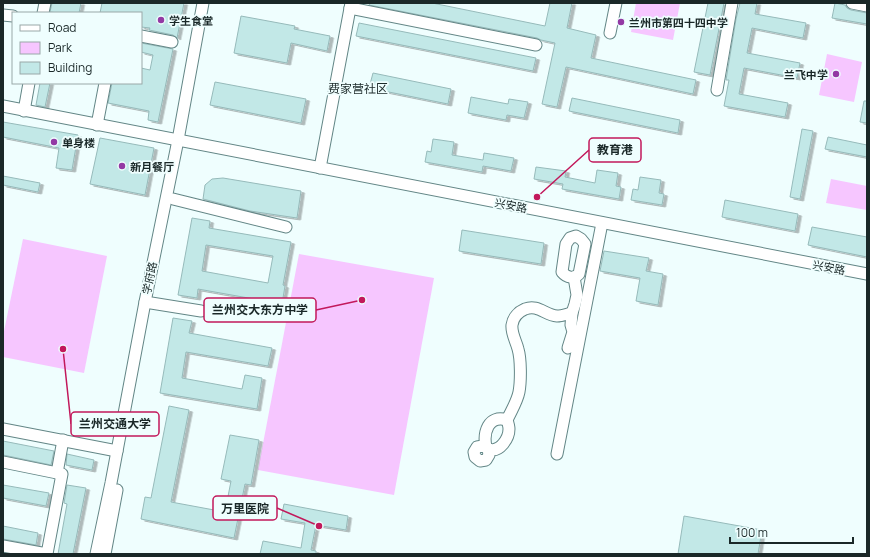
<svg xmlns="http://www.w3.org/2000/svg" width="870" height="557" font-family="Manrope,'Noto Sans SC',sans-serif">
  <defs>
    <filter id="shadow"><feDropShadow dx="3.5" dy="2" stdDeviation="0" flood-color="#0004"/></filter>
  </defs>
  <rect width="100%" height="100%" fill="#effefe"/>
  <g fill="#f6c6ff">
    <polygon points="636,3 680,3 673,40 631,32"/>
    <polygon points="827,54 862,62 854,102 819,95"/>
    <polygon points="831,179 867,186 867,210 826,203"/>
    <polygon points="23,239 107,256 84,373 3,357 3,336"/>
    <polygon points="299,254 434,278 394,495 258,470"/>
  </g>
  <g fill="#c2e8e7" stroke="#96baba" fill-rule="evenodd" filter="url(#shadow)">
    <polygon points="52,3 81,3 79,13 58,13 50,12"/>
    <polygon points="102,3 184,3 177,38 173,35 149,30 150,28 141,27 141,13 100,13"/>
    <polygon points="370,3 432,3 545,26 550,3 572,3 567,28 596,35 591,58 696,80 693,94 566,67 557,107 542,104 555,43 541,40 537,38 369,5"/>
    <polygon points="708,3 724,3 710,75 694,72"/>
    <polygon points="740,3 757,3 755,14 806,23 803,38 752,28 747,53 800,63 797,78 744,68 739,94 788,103 785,117 724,106 729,80 726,80 736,19"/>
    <polygon points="835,3 845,5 847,8 851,10 867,13 867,24 832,18"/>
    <polygon points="241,16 295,26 294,29 330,36 327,51 291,43 287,63 234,53"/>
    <polygon points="359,23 536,58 533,71 356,36"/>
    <polygon points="141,43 173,49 158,122 148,120 149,111 108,103 112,83 141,83 141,68 150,70 153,55 141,52"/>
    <polygon points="373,73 451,89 448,104 369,88"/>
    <polygon points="215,82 306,99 301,123 210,105"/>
    <polygon points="40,83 50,83 45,107 36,105"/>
    <polygon points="471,97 508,104 509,99 528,102 524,118 507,115 506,120 468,113"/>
    <polygon points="572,98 680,120 678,133 569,111"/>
    <polygon points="864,101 867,101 867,123 860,122"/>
    <polygon points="3,122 78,135 72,170 56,168 59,148 3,137"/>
    <polygon points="802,129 813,131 800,199 790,197"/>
    <polygon points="828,137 867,145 867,157 825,149"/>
    <polygon points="100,138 154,148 145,195 90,184"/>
    <polygon points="433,139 454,142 452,155 483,160 484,153 514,158 511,171 483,166 482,172 425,162 427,151 431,152"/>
    <polygon points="536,167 566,171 565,177 595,183 597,170 618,173 616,186 621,187 619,199 562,189 563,184 534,179"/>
    <polygon points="3,176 40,183 38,192 3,185"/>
    <polygon points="640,177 661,180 659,193 664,194 662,205 631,200 633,189 638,190"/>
    <polygon points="223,178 301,191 297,218 250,211 203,199 205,185 212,179"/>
    <polygon points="725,200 798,214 795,231 722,217"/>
    <path d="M 192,218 L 210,221 L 209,228 L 291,242 L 283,285 L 285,286 L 282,304 L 198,289 L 197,298 L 178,295 ZM 206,245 L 273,256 L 268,283 L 202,271 Z"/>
    <polygon points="812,227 867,237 867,257 808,245"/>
    <polygon points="462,230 544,243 541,264 459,251"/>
    <polygon points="604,251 649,258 646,271 663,274 658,305 636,301 640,278 600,271"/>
    <polygon points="173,318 192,321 189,333 272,348 268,366 186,352 182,378 242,389 245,375 262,378 257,409 160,393"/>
    <polygon points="169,406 189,410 171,502 225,512 231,481 221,479 230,435 259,440 251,485 245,484 234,538 141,519 145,497 151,498"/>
    <polygon points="3,441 54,451 51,465 3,455"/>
    <polygon points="67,454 94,460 92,470 66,465"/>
    <polygon points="3,485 49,493 46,506 3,498"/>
    <polygon points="67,485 86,488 73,554 58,554 67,504 64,503"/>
    <polygon points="284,504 348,516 346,530 316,525 311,550 316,551 316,554 260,554 263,541 301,548 305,523 281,519"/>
    <polygon points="684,516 762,530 758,554 678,554"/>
    <polygon points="3,526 38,533 36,545 3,539"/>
  </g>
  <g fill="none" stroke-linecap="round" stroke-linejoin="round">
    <g stroke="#638686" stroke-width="13">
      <g id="minor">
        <polyline points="852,3 867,6"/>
        <polyline points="350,8 536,45"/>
        <polyline points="43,13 45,3"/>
        <polyline points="3,15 13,16"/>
        <polyline points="610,33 616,3"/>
        <polyline points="141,36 172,42"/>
        <polyline points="717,90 732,3"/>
        <polyline points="3,106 867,274"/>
        <polyline points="24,111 29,83"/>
        <polyline points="97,125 105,83"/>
        <polyline points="320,168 351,3"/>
        <polyline points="173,199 286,227"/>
        <path d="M 576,236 L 581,239 L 585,244 L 579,274 C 574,279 567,278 562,272 L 566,244 L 570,238 Z"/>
        <polyline points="145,302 201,311"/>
        <polyline points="568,348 573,332 571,325 572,313 575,304 577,295 574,277"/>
        <polyline points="3,429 117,451"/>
        <path d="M 486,447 C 483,433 488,414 507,420"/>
        <path d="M 488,449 L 489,455 L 486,460 L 480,461 L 475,457 L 474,452 L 477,447 L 483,446 C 485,447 487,449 489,449 C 500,453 509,438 509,429 C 509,426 508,423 507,420 C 511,411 517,402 519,392 C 521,381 521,359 518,349 C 516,341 511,333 512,325 C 513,318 518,312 525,309 C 538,304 545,315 557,316 C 562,316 567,314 572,313"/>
        <polyline points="557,454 602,223"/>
        <polyline points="3,462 62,474 47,554 3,546"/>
        <polyline points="57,473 63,440"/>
        <polyline points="96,554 111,483 145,302 178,140 203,3"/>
        <polyline points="105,554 117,490"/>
      </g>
    </g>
    <use href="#minor" stroke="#fff" stroke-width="11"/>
  </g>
  <g fill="#9339a4" stroke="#effefe" stroke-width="1.5">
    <circle cx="161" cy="20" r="4"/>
    <circle cx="621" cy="22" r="4"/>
    <circle cx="836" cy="74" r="4"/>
    <circle cx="54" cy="142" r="4"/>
    <circle cx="122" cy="166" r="4"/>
  </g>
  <g text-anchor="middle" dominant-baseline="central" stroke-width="3.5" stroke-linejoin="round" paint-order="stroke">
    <g font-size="11" font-weight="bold" fill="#1a2828" stroke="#effefe" text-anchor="start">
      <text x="169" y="20">学生食堂</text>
      <text x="629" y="22">兰州市第四十四中学</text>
      <text x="828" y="74" text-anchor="end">兰飞中学</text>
      <text x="62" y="142">单身楼</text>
      <text x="130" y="166">新月餐厅</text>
    </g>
    <g font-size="11" fill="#1a2828" stroke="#effefe">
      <text transform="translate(511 205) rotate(11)">兴安路</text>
      <text transform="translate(829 267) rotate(11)">兴安路</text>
      <text transform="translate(149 278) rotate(-78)">学府路</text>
    </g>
    <g font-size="12" fill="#1a2828" stroke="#effefe">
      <text x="358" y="88">费家营社区</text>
    </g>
  </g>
  <path fill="none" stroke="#c2185b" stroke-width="1.5" d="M537 197L589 150M362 300L316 310M63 349L71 424M319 526L277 508"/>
  <g fill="#c2185b" stroke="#effefe" stroke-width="1.5">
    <circle cx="537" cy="197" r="4"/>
    <circle cx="362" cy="300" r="4"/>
    <circle cx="63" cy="349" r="4"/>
    <circle cx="319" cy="526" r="4"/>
  </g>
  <g fill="#effefe" stroke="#c2185b" stroke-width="1.5">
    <rect x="589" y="138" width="52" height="24" rx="4"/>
    <rect x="204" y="298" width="112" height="24" rx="4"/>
    <rect x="71" y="412" width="88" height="24" rx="4"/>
    <rect x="213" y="496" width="64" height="24" rx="4"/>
  </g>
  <g font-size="12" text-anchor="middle" font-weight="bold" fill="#1a2828">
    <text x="615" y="154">教育港</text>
    <text x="260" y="314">兰州交大东方中学</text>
    <text x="115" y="428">兰州交通大学</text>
    <text x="245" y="513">万里医院</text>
  </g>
  <rect width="870" height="557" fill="none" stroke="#1a2828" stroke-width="8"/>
  <rect x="12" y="12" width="130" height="72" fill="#effefe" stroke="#9aa8a8"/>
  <rect x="20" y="25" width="20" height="6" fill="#ffffff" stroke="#9aa8a8"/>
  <text x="48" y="32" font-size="12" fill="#1a2828">Road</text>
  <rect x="20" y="42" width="20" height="12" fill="#f6c6ff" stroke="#9aa8a8"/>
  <text x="48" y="52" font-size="12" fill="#1a2828">Park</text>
  <rect x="20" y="62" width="20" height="12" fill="#c2e8e7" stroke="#9aa8a8"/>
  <text x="48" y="72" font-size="12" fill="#1a2828">Building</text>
  <path d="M730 537v6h123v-6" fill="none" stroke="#1a2828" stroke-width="2"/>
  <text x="736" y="537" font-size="12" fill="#1a2828" stroke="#effefe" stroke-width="3" paint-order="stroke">100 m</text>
</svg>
